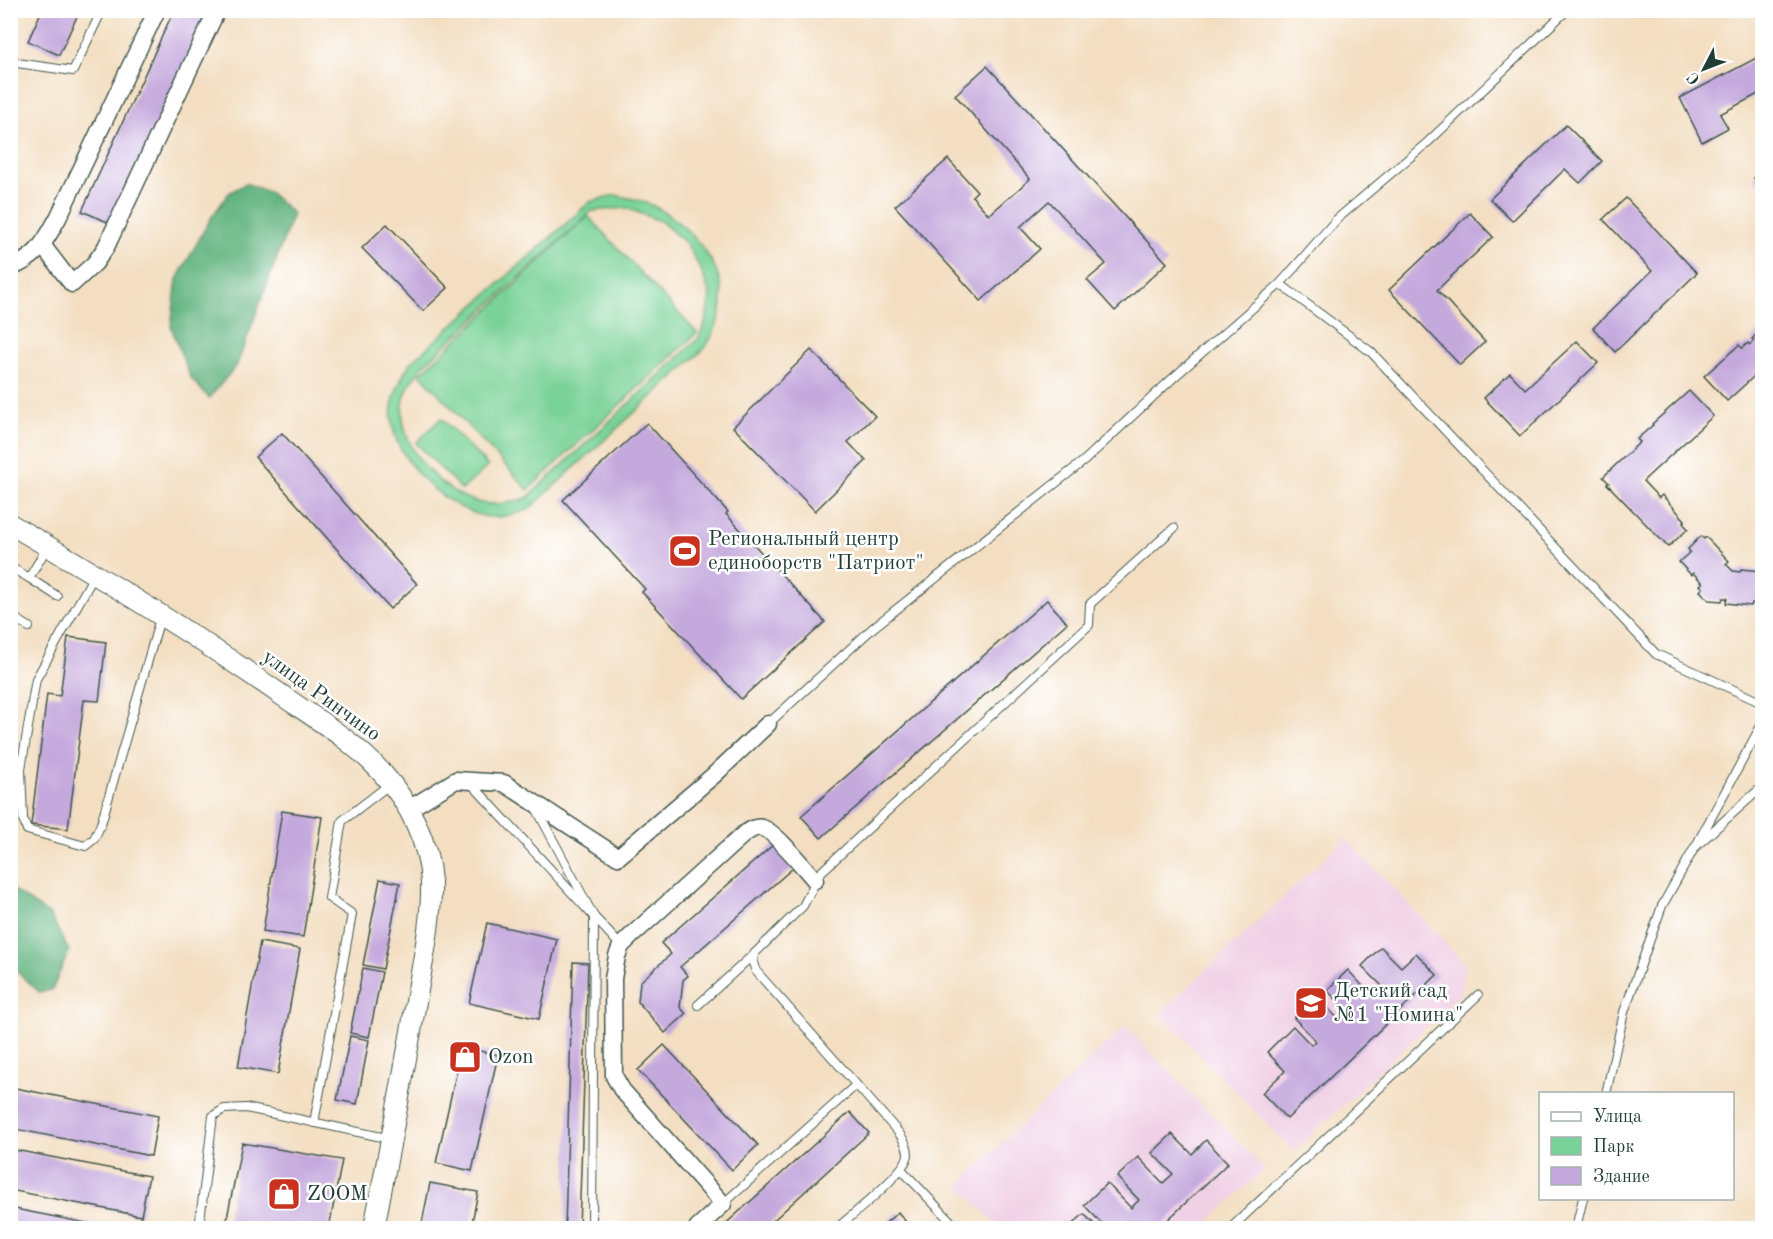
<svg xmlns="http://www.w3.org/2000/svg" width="1773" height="1239" font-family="'Old Standard TT',serif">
  <rect width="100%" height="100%" fill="#fff"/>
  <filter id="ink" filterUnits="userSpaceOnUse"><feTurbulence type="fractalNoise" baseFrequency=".0167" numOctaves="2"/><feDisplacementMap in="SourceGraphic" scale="12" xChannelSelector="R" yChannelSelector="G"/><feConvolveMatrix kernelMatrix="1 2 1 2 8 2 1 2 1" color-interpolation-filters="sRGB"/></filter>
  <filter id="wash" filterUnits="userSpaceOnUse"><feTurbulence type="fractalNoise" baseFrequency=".008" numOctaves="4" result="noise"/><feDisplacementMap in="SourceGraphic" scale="24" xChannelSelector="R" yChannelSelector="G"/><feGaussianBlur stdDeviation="1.35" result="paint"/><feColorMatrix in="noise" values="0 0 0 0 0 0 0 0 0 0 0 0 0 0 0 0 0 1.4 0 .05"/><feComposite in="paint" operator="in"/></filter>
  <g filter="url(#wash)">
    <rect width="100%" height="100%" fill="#f3dec1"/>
    <g fill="#f0d0e5">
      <polygon points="1346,838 1465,964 1461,994 1293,1152 1160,1013"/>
      <polygon points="1125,1026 1265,1169 1201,1228 997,1228 997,1225 958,1185"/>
    </g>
    <g fill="#79d297" stroke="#4c8866" stroke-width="1.5" fill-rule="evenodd">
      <path d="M 615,195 C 626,198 637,199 647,203 C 684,218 730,267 721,310 C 719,323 712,337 705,348 L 528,510 C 513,514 498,520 483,516 C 440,505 385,453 392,406 C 395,390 402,376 410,363 L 590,202 ZM 626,208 L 660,221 L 686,243 L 701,270 L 710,295 L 706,321 L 698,339 L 527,498 C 512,502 498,506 482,503 C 440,494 394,444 404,399 C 407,385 416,375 425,364 L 592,211 Z"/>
      <polygon points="588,216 697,333 528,490 420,374"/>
      <polygon points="441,418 488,466 462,490 416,443"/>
    </g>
    <g fill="#62b480" stroke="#40785a" stroke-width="1.5">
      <polygon points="246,183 270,193 293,214 237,365 209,398 190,377 171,327 177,279 211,218 229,193"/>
      <polygon points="10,888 50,915 69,951 52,990 39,992 11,966"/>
    </g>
    <g id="blocks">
      <g fill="#c4a9dd">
        <polygon points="42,10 80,10 59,55 28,41"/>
        <polygon points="174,10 209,10 112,224 82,211"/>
        <polygon points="1762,55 1762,92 1720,114 1728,128 1702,142 1680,98"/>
        <polygon points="987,66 1167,263 1115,311 1087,280 1106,264 1049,201 1020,227 1040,249 981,301 895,206 948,159 977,191 972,196 989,215 1030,179 955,95"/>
        <polygon points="1566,125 1602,161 1580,183 1565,169 1512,221 1490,199"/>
        <polygon points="1762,170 1762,187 1754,178"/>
        <polygon points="1626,198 1697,273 1615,352 1593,328 1652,271 1603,219"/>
        <polygon points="1470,213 1493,237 1437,290 1485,342 1460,365 1389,290"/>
        <polygon points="387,224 448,288 423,311 362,248"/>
        <polygon points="1762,329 1762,369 1727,401 1704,376 1739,345 1742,348 1748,343 1750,345 1754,340 1752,339"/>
        <polygon points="1577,341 1598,363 1520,436 1484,398 1510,373 1525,389"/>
        <polygon points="811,350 875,416 848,442 866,461 815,511 733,427"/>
        <polygon points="1689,391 1713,416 1643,481 1659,498 1662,495 1685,520 1683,523 1688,529 1668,547 1607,484 1609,483 1603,477 1640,442 1637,439 1653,425 1652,424"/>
        <polygon points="647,423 728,512 726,514 825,622 741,699 642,592 645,589 563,500"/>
        <polygon points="282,433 417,584 390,609 255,457"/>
        <polygon points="1701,536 1704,539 1706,537 1729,561 1726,564 1733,571 1740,572 1741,569 1762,571 1762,604 1752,603 1751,606 1726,603 1727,598 1723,598 1722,601 1709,600 1700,591 1703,588 1700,585 1703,583 1693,573 1691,575 1679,562 1690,552 1688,549"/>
        <polygon points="1047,600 1067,623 821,838 801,816"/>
        <polygon points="68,637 106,642 99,701 84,700 68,829 31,825 47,694 60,696"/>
        <polygon points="282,811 322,817 303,937 263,931"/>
        <polygon points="774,844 794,867 680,967 688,976 683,980 680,1007 686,1014 665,1033 638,1002 640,982 671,954 661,943"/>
        <polygon points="380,879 400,883 383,969 363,965"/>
        <polygon points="487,923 557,939 539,1019 469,1003"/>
        <polygon points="260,942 300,949 278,1074 238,1067"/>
        <polygon points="1381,947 1401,967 1416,953 1437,975 1287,1119 1262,1093 1285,1071 1267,1052 1293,1026 1311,1045 1316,1041 1294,1018 1317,996 1340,1021 1349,1013 1327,990 1348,970 1372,996 1382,986 1362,966"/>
        <polygon points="573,962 588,963 579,1228 565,1228"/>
        <polygon points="363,968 382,972 369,1037 350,1033"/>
        <polygon points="350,1036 369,1040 357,1104 337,1100"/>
        <polygon points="664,1045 758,1145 732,1170 638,1070"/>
        <polygon points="462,1047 498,1055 472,1171 436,1163"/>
        <polygon points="10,1087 158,1116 151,1156 10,1128"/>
        <polygon points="850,1112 869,1133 765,1228 721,1228"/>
        <polygon points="1172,1134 1192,1154 1206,1140 1228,1163 1159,1228 1106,1228 1084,1205 1107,1183 1131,1208 1139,1200 1117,1177 1138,1157 1163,1183 1173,1174 1152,1153"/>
        <polygon points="242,1143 342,1160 329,1228 225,1228"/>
        <polygon points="10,1149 149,1176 141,1216 10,1190"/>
        <polygon points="430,1183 478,1192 471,1228 421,1228"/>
        <polygon points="10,1208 107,1227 107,1228 10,1228"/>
        <polygon points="898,1212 906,1222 899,1228 880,1228"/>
        <polygon points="1084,1214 1098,1228 1068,1228"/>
      </g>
    </g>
  </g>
  <g filter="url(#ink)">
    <use href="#blocks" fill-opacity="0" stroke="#3f5549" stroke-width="1.5"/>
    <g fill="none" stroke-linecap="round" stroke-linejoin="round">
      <g stroke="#3f5549" stroke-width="10">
        <g id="service">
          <polyline points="10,62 73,71 102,10"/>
          <polyline points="1280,284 1371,352 1656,654 1762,703"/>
          <polyline points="10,567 29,578 48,546"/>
          <polyline points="95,574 36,679 21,769 23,819 27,830 85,846 94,839 101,824 161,615"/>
          <polyline points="29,578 57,596"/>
          <polyline points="10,615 29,627"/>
          <polyline points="768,724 874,627 1085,460 1173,378 1280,284 1337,219 1428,142 1567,10"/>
          <polyline points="469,781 621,946"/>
          <polyline points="536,808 594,917 592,1228"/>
          <polyline points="1698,842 1762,724"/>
          <polyline points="698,1005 754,954"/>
          <polyline points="1606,1094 1624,1012 1662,906 1695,847 1762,787"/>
          <polyline points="314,1123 352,914 329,898 342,821 390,784"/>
          <polyline points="901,1169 957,1228"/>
          <polyline points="723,1204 856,1085"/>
          <polyline points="199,1228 213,1116 224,1109 246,1108 391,1139"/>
          <path d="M 837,1228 C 851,1216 908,1171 908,1154 C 908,1146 903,1139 899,1133 L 756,971 L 753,963 L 754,954 L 803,906 L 820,873 L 1089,625 L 1090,604 L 1174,528"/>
          <polyline points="1231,1228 1478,995"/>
          <polyline points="1576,1228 1583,1198"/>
        </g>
      </g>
      <g stroke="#3f5549" stroke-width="19">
        <g id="minor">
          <polyline points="43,246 72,284 95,263 106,247 217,10"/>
          <path d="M 10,268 C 38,257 44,243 58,218 L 157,10"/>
          <polyline points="409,809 456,780 504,783 618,857 714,775 768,724"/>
          <path d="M 697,1228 L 723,1204 L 622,1090 L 614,1076 L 613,979 L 617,956 L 621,946 L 630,937 L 744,834 C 749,831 756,826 762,828 C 774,830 805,869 815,880"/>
        </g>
      </g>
      <g stroke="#3f5549" stroke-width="22">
        <path id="tertiary" d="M 10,524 C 101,577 191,632 277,692 C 313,717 353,740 383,774 C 409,802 429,843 431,882 C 432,920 423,959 417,996 C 404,1074 389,1151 374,1228"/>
      </g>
      <use href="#service" stroke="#fff" stroke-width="8"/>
      <use href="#minor" stroke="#fff" stroke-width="16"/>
      <use href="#tertiary" stroke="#fff" stroke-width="20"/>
    </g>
  </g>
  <defs>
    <g id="stadium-square" transform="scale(1.725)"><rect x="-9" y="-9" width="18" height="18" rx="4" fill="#c8321e" stroke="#fff"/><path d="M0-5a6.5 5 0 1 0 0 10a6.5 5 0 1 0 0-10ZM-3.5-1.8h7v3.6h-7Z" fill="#fff"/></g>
    <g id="school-square" transform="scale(1.725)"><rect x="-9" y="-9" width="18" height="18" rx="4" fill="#c8321e" stroke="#fff"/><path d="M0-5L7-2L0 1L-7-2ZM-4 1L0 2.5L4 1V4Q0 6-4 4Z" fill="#fff"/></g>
    <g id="shop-square" transform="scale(1.725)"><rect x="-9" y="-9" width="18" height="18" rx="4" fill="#c8321e" stroke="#fff"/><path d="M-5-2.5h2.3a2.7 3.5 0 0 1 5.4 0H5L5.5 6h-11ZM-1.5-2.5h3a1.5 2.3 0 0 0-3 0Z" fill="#fff"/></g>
  </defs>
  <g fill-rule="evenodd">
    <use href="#stadium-square" x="685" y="551"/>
    <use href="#school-square" x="1311" y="1003"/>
    <use href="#shop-square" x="465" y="1057"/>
    <use href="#shop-square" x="284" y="1194"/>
  </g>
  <g text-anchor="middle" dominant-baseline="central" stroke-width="5" stroke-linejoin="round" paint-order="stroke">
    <g font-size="21" fill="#1f3d34" stroke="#fff" text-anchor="start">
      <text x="708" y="539">Региональный центр<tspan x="708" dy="24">единоборств "Патриот"</tspan></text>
      <text x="1334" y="991">Детский сад<tspan x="1334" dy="24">№1 "Номина"</tspan></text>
      <text x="488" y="1057">Ozon</text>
      <text x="307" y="1194">ZOOM</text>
    </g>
    <g font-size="21" fill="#1f3d34" stroke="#fff">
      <text transform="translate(321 696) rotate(36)">улица Ринчино</text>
    </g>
  </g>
  <rect width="1773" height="1239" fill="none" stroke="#fff" stroke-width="36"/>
  <rect x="1539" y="1092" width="195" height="108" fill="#ffffff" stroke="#a5b1ae" stroke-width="1.5"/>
  <rect x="1551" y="1112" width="30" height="9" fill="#ffffff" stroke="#a5b1ae" stroke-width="1.5"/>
  <text x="1593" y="1122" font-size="18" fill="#1f3d34">Улица</text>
  <rect x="1551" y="1137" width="30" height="18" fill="#79d297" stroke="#a5b1ae" stroke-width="1.5"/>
  <text x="1593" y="1152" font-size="18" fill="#1f3d34">Парк</text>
  <rect x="1551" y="1167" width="30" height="18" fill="#c4a9dd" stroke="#a5b1ae" stroke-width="1.5"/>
  <text x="1593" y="1182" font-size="18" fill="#1f3d34">Здание</text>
  <g transform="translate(1704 69) rotate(228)" stroke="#ffffff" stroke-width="4.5" paint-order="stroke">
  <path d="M0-4.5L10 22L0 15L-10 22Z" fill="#1f3d34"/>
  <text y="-9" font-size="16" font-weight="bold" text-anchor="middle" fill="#1f3d34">С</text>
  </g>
</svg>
